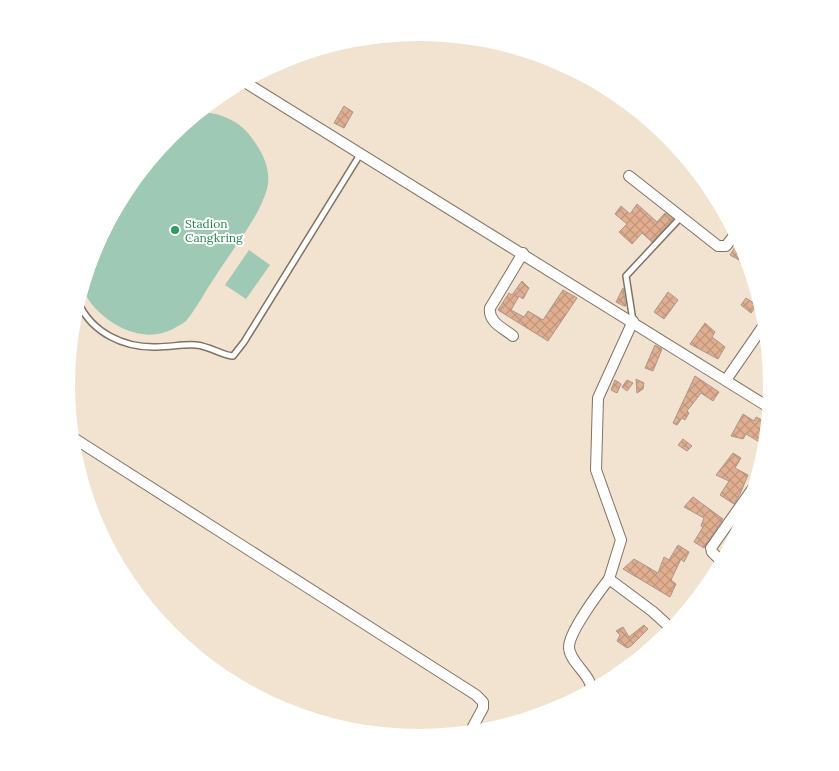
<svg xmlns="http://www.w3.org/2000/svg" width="839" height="771" font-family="Lora,serif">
  <defs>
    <pattern id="building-cross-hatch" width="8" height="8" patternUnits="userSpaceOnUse" patternTransform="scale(1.25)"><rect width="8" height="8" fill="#e1af90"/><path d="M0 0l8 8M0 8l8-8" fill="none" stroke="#c0957b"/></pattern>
  </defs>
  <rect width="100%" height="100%" fill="#f2e3d1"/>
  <g fill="#9ec9b4">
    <path d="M 199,112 C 219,112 240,121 251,137 C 262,151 272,170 267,189 C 259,218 231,251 215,277 C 205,291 197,308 186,321 C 183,324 177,326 173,329 C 146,343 115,329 95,308 C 90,302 83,293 83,285 C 83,278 88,270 90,263 C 107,205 152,150 199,112 Z"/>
    <polygon points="249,250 270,265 246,299 225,285"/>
  </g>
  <g fill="url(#building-cross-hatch)" stroke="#aa978b">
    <polygon points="344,106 353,112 344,128 334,123"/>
    <polygon points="637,204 657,222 665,213 673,219 652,242 642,233 632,244 619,232 627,224 615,214 621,206 630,214"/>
    <polygon points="740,239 745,249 739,260 730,255"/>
    <polygon points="522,281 529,288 523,299 519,296 511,310 524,317 528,311 543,320 563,290 577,298 548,341 498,310 509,293 512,295"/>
    <polygon points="623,288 626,306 624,306 616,302"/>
    <polygon points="668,292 678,300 664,319 654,312"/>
    <polygon points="746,298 757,305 751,313 741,305"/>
    <polygon points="705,323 715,332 712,337 725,347 718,359 690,344"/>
    <polygon points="655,345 662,349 653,371 645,368"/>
    <polygon points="695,376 719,392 713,401 701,393 687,411 689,413 685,420 682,418 677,425 673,423"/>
    <polygon points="636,379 644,383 643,389 637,393"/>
    <polygon points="615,380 621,384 617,393 611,390"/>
    <polygon points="627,380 633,383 627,391 622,387"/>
    <polygon points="743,414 754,421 756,417 764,421 759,429 768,433 766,446 746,434 743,439 731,436"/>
    <polygon points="683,439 692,446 687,451 678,445"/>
    <polygon points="733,453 741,458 735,468 748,475 740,494 734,504 720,495 729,481 716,475"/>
    <polygon points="693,497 723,519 704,548 694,542 703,527 701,526 704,518 684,507"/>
    <polygon points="678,545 689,552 684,562 681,559 671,580 676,584 670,597 623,569 634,559 658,573 664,557 669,560"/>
    <polygon points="644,625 648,629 631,646 627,648 617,641 620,635 616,631 623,627 629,637"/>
  </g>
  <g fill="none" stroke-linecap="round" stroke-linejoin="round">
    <g stroke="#807363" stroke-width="8">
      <g id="lane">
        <path d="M 78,302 C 92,333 124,348 157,347 C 171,347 183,344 196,345 C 209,346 224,356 233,356 L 244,342 L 361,153"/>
        <polyline points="633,321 626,276 681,217"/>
      </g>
    </g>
    <g stroke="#807363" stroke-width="12">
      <g id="street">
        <polyline points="243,81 770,408"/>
        <polyline points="629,176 718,246 726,246 736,233"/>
        <polyline points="633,321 598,398 596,470 621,540 609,579 652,611 673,630"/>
        <path d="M 513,336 C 503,328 488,322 490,308 L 523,253"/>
        <polyline points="726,380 766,322"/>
        <polyline points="72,437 476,695 483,702 483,708 469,734"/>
        <polyline points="723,563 712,552 711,548 758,481"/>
        <path d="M 591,692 C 594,676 569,663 569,647 C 569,632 599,592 609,579"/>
      </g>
    </g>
    <use href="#lane" stroke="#fff" stroke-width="5"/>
    <use href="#street" stroke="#fff" stroke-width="10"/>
  </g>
  <circle fill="#2e9e5b" stroke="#fff" stroke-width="2" cx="175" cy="230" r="5"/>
  <g text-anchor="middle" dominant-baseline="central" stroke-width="4" stroke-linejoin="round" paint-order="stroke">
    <g font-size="12" fill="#27864d" stroke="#fff" text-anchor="start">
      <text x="185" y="223">Stadion<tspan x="185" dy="14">Cangkring</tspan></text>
    </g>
  </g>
  <path d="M0 0H839V771H0ZM75 385a344 344 0 1 1 688 0a344 344 0 1 1-688 0Z" fill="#fff" fill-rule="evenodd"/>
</svg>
